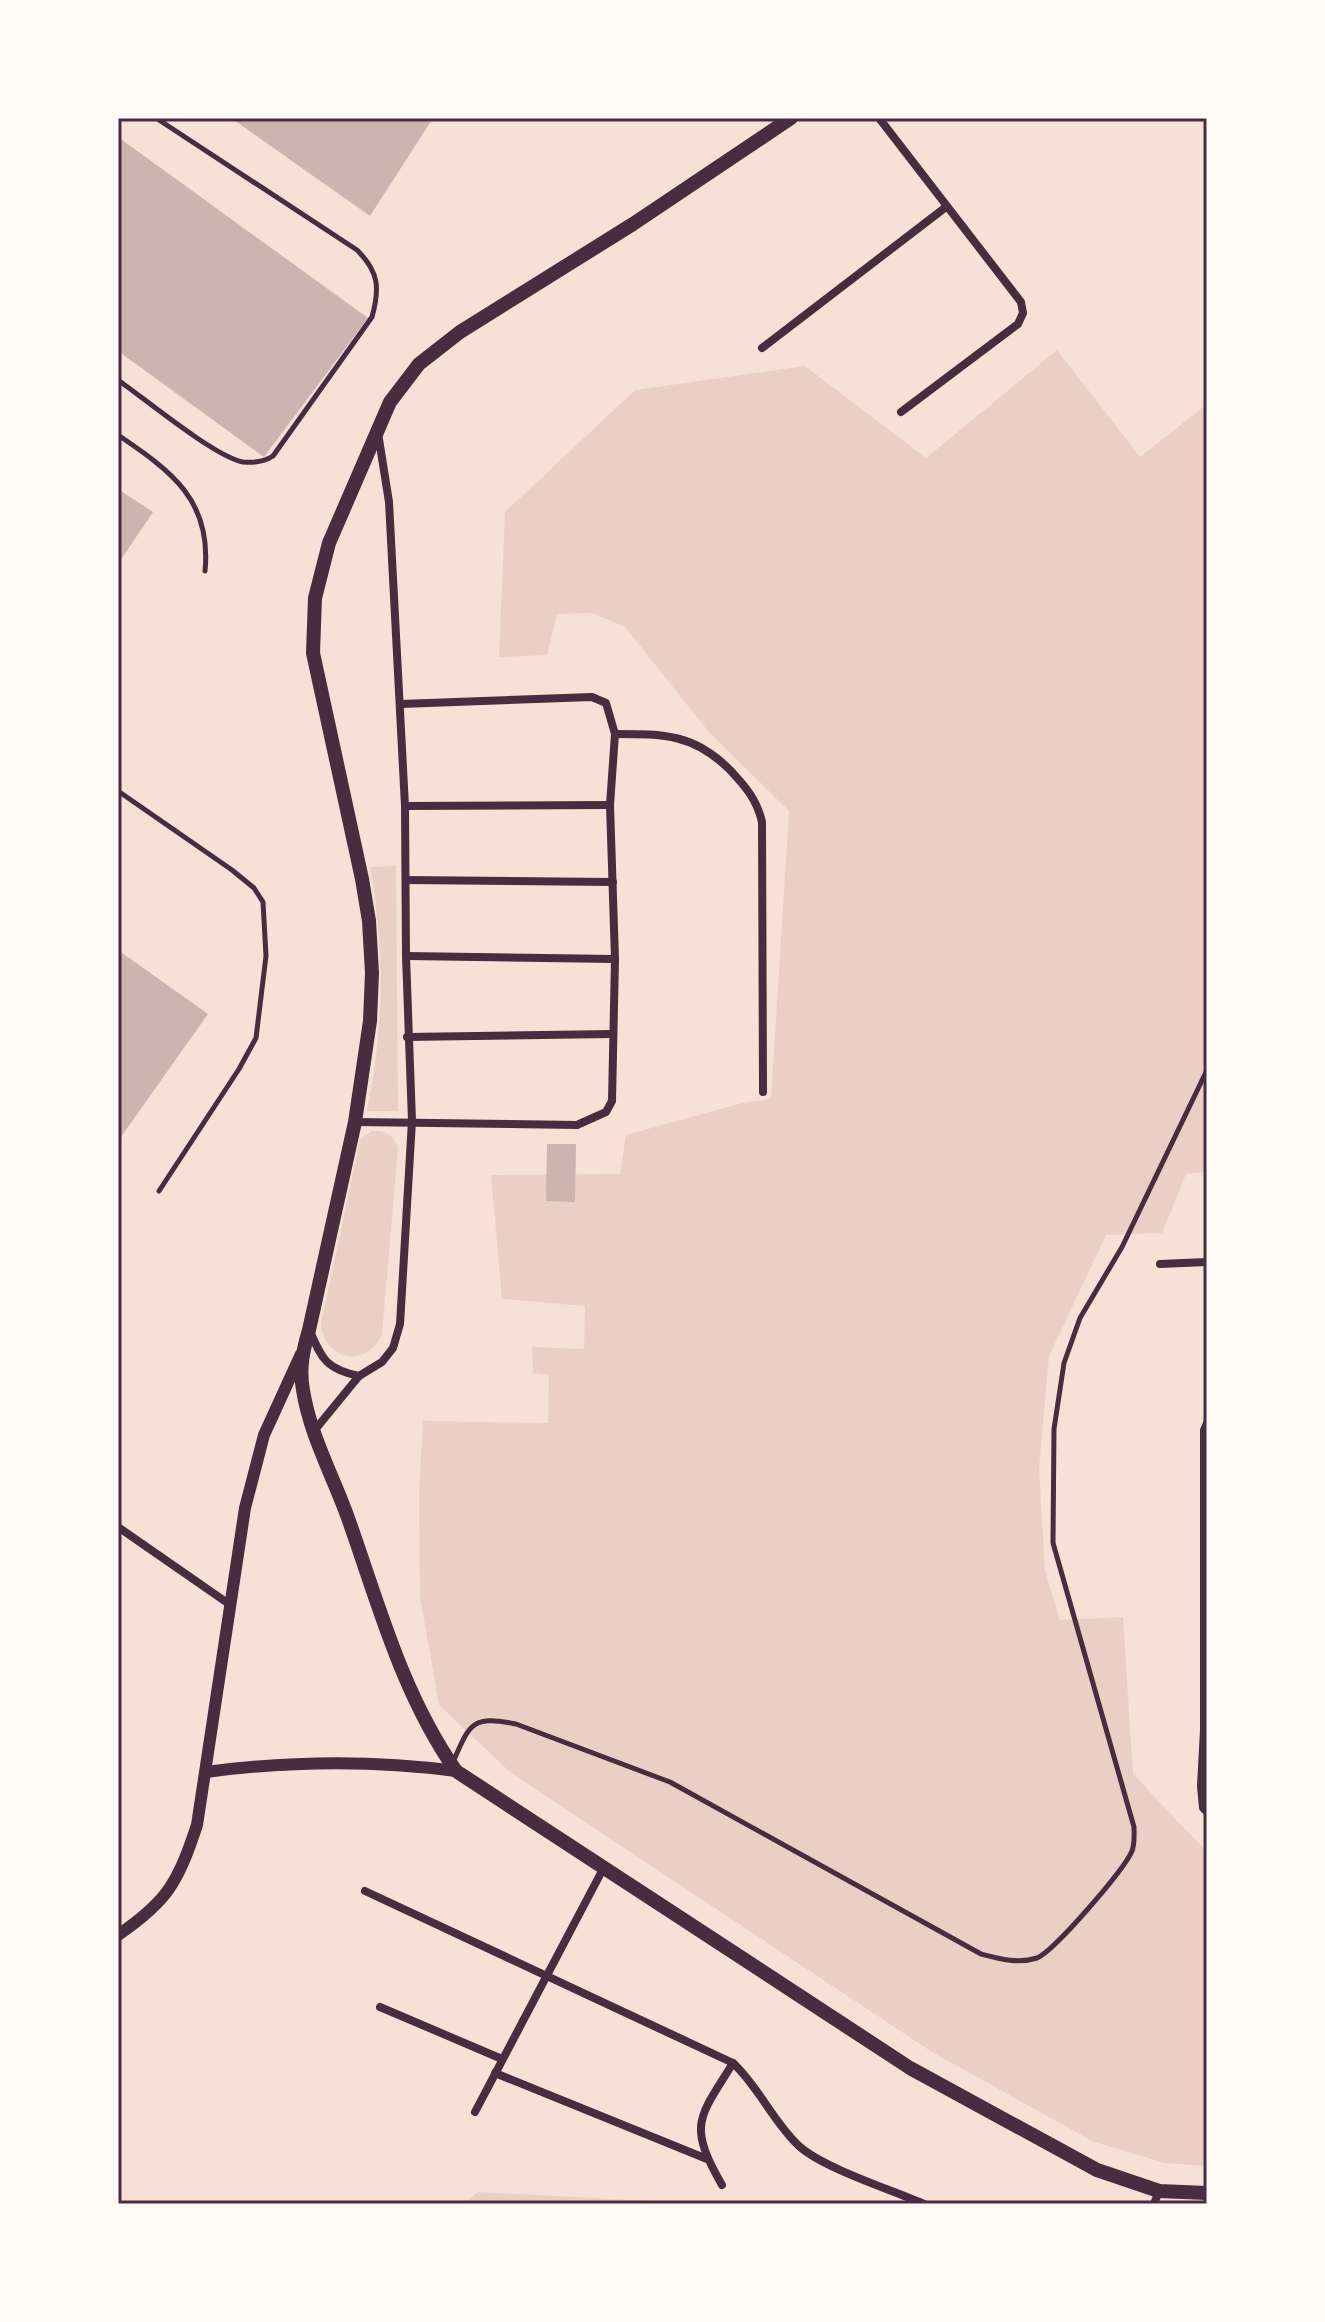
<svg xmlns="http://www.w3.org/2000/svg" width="1325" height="2322" font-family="Literata,serif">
  <rect width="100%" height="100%" fill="#f7e1d7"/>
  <g fill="#ebcfc5">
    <polygon points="1057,350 1140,457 1207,404 1207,1172 1186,1174 1162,1233 1106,1235 1049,1356 1039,1468 1045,1571 1060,1620 1123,1617 1133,1774 1207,1852 1207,2166 1164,2163 1092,2141 932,2052 510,1772 439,1705 420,1597 419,1493 423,1421 548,1423 549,1375 533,1373 532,1347 584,1349 585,1306 502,1299 491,1175 620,1174 626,1135 742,1103 771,1099 789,811 708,731 625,627 592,613 557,614 547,655 499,657 505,512 635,390 805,366 926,458"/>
    <path d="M 396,866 L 398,1111 L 367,1111 C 384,1029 385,950 370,867 Z"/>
    <path d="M 372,1131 C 386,1130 393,1135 398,1148 L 382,1335 C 366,1369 325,1361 321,1324 L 360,1140 Z"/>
    <polygon points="478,2192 708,2204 462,2204"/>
  </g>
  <g fill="#ccb4b1">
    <polygon points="231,118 433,118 370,216"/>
    <polygon points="118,137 368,318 264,457 118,351"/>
    <polygon points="118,489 153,512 118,564"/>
    <polygon points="118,950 208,1014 118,1141"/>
    <polygon points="547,1144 576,1144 575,1202 546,1201"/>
  </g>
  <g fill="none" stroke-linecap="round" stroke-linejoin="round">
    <g stroke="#4a2c40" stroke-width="5">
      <path d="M 118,380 C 145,399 215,457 243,462 C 254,463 264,462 273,456 L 372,317 C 380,288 379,272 357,250 L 156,118"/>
      <path d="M 118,435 C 171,471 212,500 205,571"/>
      <polyline points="118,791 232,870 254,888 263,902 266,956 256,1038 239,1069 159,1191"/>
      <path d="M 453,1762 C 470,1724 471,1715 516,1724 L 670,1782 L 981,1954 C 1000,1959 1018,1964 1037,1958 C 1054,1951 1124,1870 1132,1851 C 1135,1843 1134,1835 1134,1827 L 1053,1543 L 1054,1429 L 1064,1363 L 1080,1318 L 1122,1247 L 1207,1070"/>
    </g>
    <g stroke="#4a2c40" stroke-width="8">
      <polyline points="879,118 1021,302 1023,313 1018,324 901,412"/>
      <polyline points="762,348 946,207"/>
      <path d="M 615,734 C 665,734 694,734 730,770 C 746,787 757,800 762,822 L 763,1092"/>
      <polyline points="405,806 610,805"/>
      <polyline points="406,880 613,882"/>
      <polyline points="406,956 615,959"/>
      <polyline points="407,1037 612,1034"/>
      <polyline points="355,1122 577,1125 606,1112 612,1101 615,959 610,805 615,734 606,703 592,697 401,704"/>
      <polyline points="1160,1264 1207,1262"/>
      <path d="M 310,1331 C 322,1360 327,1369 359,1376"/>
      <polyline points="1207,1423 1204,1430 1204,1730 1201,1786 1203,1808 1207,1812"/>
      <polyline points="314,1431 359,1376 382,1362 393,1348 400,1324 412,1121 406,956 405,806 389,502 378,433"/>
      <polyline points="118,1527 229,1604"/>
      <path d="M 365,1891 L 733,2063 C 759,2087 773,2122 799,2146 C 823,2168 892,2190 924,2204"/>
      <polyline points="380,2007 502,2059"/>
      <polyline points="495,2073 707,2159"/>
      <polyline points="475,2112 603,1869"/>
      <path d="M 722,2185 C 687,2124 699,2118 733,2063"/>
      <polyline points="1154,2204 1159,2191"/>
    </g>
    <g stroke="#4a2c40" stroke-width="12">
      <path d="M 206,1772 C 289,1761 373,1760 456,1771"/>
      <path d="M 118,1935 C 168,1901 178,1882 197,1825 L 245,1508 L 264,1435 L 301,1354"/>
    </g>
    <path stroke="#4a2c40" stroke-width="14" d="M 791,118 L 633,224 L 460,332 L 419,364 L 390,402 L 329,543 L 315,598 L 313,653 L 362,879 L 369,921 L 372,973 L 370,1021 L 355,1122 L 309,1330 C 303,1350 299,1369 303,1390 C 310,1435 333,1476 348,1518 C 379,1605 402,1694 456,1771 L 910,2068 L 1097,2170 L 1159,2191 L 1207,2193"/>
  </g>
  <rect width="1325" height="2322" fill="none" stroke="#fffaf5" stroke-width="240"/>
  <rect x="120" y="120" width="1085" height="2082" fill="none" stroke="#4a2c40" stroke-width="3"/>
</svg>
